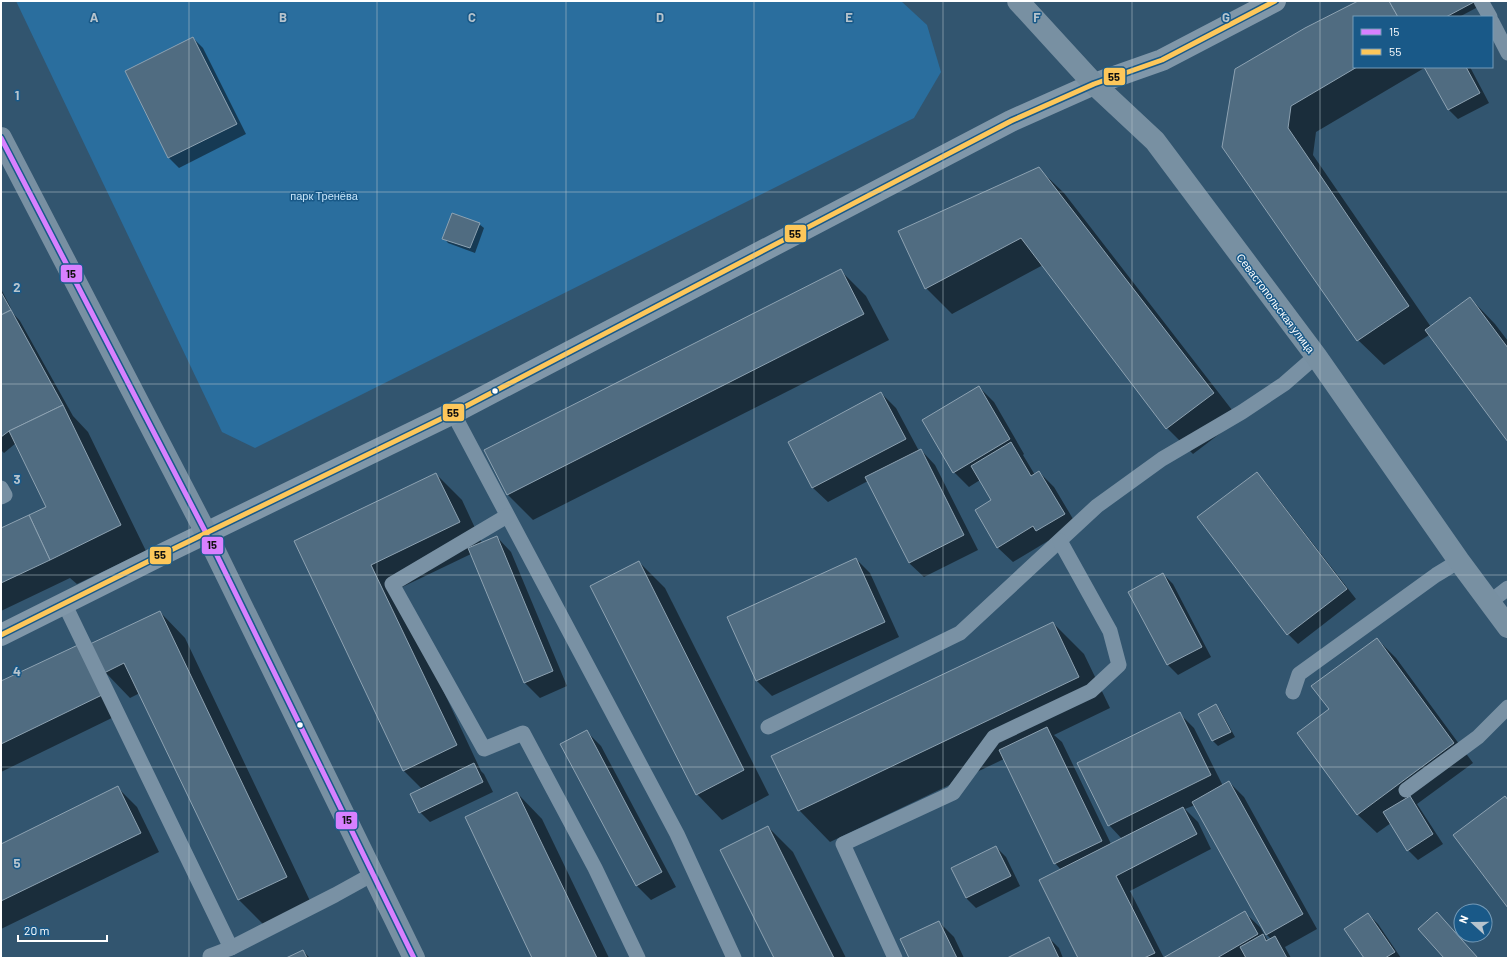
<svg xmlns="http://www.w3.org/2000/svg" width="1509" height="959" font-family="Barlow,sans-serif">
  <rect width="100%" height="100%" fill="#32556f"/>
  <polygon fill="#2a6e9e" points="16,1 901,1 927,25 941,72 914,118 255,448 222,432"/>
  <g fill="#0007">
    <polygon points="1360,1 1476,1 1478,7 1459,17 1354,17 1354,67 1470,67 1489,103 1458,119 1448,109 1426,67 1316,132 1313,155 1431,327 1470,298 1495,324 1508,341 1508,440 1429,335 1384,365 1358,340 1223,146"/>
    <polygon points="193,38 203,48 246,134 179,168 169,158 127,72"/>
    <polygon points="1038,168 1064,193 1239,419 1193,454 1167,428 1043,265 952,314 926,288"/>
    <polygon points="479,224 484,228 475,253 448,243 444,238"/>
    <polygon points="840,270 866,296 889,340 533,520 508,495 486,451"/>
    <polygon points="1,289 12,310 10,307 10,310 20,321 73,416 88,432 146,551 77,584 70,578 1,611 1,529 47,508 16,443 4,453 1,450"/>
    <polygon points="979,387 994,402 1024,454 1023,455 1035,475 1039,472 1054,487 1079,529 1052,545 1048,541 1013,562 998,548 976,511 993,501 980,480 969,487 954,472"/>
    <polygon points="881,393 896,408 919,451 921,450 935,465 978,550 924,577 909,563 868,481 828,502 813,488 789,442"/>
    <polygon points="1256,473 1266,483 1356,599 1298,644 1288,634 1198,517"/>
    <polygon points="436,474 462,500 482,543 497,537 511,552 567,686 540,698 525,683 471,554 396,590 481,771 484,774 493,792 430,822 420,812 422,789 404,771 295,542"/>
    <polygon points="856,559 870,573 899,637 772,696 757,681 728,617"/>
    <polygon points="639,562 665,588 769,795 722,820 697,794"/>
    <polygon points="1163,574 1173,584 1211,657 1178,675 1168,665 1129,592"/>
    <polygon points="160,612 185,638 311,903 264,925 239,900 140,693 130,698 105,672"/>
    <polygon points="1053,623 1084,654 1110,708 1054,735 1062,742 1111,844 1122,839 1109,825 1179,713 1194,728 1223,786 1229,782 1244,797 1317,929 1285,947 1291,958 1165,958 1245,913 1260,927 1268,941 1271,939 1266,934 1195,805 1185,809 1198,822 1211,849 1130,891 1164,958 1079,958 1061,870 1055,863 1004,759 830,842 799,810"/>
    <polygon points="1377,639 1396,658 1473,763 1417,804 1443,844 1418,860 1408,850 1391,823 1377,833 1358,815 1298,733 1330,710"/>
    <polygon points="77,646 120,714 1,772 1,683"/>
    <polygon points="1216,705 1220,710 1235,737 1218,746 1213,741 1199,714"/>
    <polygon points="586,731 601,746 676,887 651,900 637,886 562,744"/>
    <polygon points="118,788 137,807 159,852 1,929 1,845"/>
    <polygon points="517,793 542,819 609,958 533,958"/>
    <polygon points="768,827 793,852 846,958 776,958"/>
    <polygon points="996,847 1006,857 1020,886 976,908 966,898"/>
    <polygon points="1368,914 1378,924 1401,958 1365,958"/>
    <polygon points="939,922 954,937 964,958 910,958"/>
    <polygon points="1049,938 1059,948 1063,958 1009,958"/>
    <polygon points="303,951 310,958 289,958"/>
  </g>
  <g fill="#506c81" stroke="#8da2b2">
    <polygon points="1358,1 1389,1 1398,17 1354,17 1354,67 1357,67 1291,106 1288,128 1409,306 1357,341 1222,147 1235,69 1305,28"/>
    <polygon points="1389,1 1474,1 1474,2 1446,17 1398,17"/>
    <polygon points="193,37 237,124 168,158 125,71"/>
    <polygon points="1424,67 1466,67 1480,93 1448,110"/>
    <polygon points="1039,167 1214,393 1166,429 1021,238 925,289 898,231"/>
    <polygon points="452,213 480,223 470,248 442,239"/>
    <polygon points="841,269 864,314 507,495 484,450"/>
    <polygon points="1,292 11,310 1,315"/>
    <polygon points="1470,297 1508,348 1508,442 1425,330"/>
    <polygon points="11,310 63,405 9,431 1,437 1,315"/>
    <polygon points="979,386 1010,439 953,473 922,420"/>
    <polygon points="881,392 906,439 812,488 788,442"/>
    <polygon points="63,405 121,525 50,560 29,515 46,507 9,431"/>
    <polygon points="1011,442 1031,476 1039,471 1065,514 1036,531 1033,526 997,548 975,510 991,500 971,466"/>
    <polygon points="921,449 964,535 909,563 865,477"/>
    <polygon points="1257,472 1347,589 1287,635 1197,517"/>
    <polygon points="436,473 460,522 371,565 457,745 403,771 294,541"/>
    <polygon points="29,515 50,560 1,583 1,528"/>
    <polygon points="497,536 553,671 524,683 468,548"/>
    <polygon points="856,558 885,622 756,681 727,617"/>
    <polygon points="639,561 744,770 696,795 590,586"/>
    <polygon points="1163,573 1202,647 1167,665 1128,592"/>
    <polygon points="160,611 287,877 238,900 124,663 104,673 90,644"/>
    <polygon points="1053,622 1079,677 798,811 771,756"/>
    <polygon points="1377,638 1454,743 1357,815 1297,733 1329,709 1311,686"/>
    <polygon points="78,645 102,695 1,744 1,681"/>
    <polygon points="1216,704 1231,732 1212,741 1198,714"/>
    <polygon points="1180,712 1211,775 1108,826 1077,763"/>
    <polygon points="1047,727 1102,841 1054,864 999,750"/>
    <polygon points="587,730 662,872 636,886 560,744"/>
    <polygon points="474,763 483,782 419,813 410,794"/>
    <polygon points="1229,781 1303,914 1266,935 1192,802"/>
    <polygon points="118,786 141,833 1,901 1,844"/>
    <polygon points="517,792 597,958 532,958 465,817"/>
    <polygon points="1410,796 1433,834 1407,851 1383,812"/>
    <polygon points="1505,796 1508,800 1508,908 1453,835"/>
    <polygon points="1183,807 1197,834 1116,876 1155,953 1144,958 1078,958 1039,880"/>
    <polygon points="768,826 834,958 774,958 720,850"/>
    <polygon points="996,846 1011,876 966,898 951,868"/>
    <polygon points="1245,911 1258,934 1217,958 1163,958"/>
    <polygon points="1437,912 1478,958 1444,958 1418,929"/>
    <polygon points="1368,913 1395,952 1385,958 1364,958 1344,929"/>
    <polygon points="939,921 957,958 909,958 900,939"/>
    <polygon points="1263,934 1266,941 1275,936 1287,958 1246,958 1240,947"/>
    <polygon points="1049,937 1059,958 1007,958"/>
    <polygon points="303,950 307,958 286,958"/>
  </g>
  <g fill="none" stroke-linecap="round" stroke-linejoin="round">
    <g stroke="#7991a4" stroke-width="15">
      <polyline points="1481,1 1490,17"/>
      <polyline points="1492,22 1508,53"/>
      <polyline points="453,413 677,834 734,958"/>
      <polyline points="1,488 5,495 1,497"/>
      <polyline points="507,516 392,584 484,749 523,733 595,868 638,958"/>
      <polyline points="1490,602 1508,588"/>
      <polyline points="64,603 231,948"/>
      <polyline points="1293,692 1299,674 1436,575 1459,561"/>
      <polyline points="768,727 960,633 1097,506 1162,459 1242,412 1284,384 1316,356"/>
      <polyline points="1406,790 1478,737 1508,707"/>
      <polyline points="212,958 210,956 231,948 335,895 373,874"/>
      <polyline points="895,958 843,844 953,793 994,737 1091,691 1119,665 1110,631 1060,541"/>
    </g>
    <polyline stroke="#8097a9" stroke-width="22" points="1,635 167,552 453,413 1011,121 1094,84 1162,60 1275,1"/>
    <g stroke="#7890a2" stroke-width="22">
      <polyline points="1018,1 1094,84 1155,141 1316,356 1459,561 1508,627"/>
      <polyline points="1,138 206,533 414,958"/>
    </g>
    <g stroke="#195988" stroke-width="8">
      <polyline id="bus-1" points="1,138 206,533 414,958"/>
    </g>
    <g stroke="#195988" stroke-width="8">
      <polyline id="bus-2" points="1,635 167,552 453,413 1011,121 1094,84 1162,60 1275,1"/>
    </g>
    <use href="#bus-1" stroke="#d880ff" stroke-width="5"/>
    <use href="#bus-2" stroke="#fdc75a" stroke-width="5"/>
  </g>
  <path fill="none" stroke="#b7c4cd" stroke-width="1" stroke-opacity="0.55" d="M 189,1 L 189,958M 377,1 L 377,958M 566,1 L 566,958M 754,1 L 754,958M 943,1 L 943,958M 1132,1 L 1132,958M 1320,1 L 1320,958M 1,192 L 1508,192M 1,384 L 1508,384M 1,575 L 1508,575M 1,767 L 1508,767"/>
  <g fill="#fff" stroke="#195988" stroke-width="1.5">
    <circle cx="495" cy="391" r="3.5"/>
    <circle cx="300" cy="725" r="3.5"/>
  </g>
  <g text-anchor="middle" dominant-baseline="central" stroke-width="3" stroke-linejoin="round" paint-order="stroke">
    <g font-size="11" fill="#c6e4f9" stroke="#195988">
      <text x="324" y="195">парк Тренёва</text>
    </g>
    <g font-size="11" fill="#fff" stroke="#195988">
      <text transform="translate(1276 303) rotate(53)">Севастопольская улица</text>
    </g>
  </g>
  <g font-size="13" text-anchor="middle" font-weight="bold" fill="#b7c4cd" stroke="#195988" stroke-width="3" stroke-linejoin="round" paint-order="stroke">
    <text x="94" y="22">A</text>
    <text x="283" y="22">B</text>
    <text x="472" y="22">C</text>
    <text x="660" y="22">D</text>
    <text x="849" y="22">E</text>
    <text x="1037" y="22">F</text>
    <text x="1226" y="22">G</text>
    <text x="17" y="100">1</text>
    <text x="17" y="292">2</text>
    <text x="17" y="484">3</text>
    <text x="17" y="676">4</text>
    <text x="17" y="868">5</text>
  </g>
  <g stroke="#195988" stroke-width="1.5">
    <rect x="1103" y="67" width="23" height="19" rx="4" fill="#fdc75a"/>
    <rect x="784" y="224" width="23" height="19" rx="4" fill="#fdc75a"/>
    <rect x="60" y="264" width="23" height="19" rx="4" fill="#d880ff"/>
    <rect x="442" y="403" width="23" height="19" rx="4" fill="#fdc75a"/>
    <rect x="201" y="536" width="23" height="19" rx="4" fill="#d880ff"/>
    <rect x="149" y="546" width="23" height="19" rx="4" fill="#fdc75a"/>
    <rect x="335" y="811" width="23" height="19" rx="4" fill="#d880ff"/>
  </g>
  <g font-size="11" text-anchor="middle" font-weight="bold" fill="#111">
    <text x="1114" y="81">55</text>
    <text x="795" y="238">55</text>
    <text x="71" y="278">15</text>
    <text x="453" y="417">55</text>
    <text x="212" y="549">15</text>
    <text x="160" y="559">55</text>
    <text x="347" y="824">15</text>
  </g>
  <rect width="1509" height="959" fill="none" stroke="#ffffff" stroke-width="4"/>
  <rect x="1353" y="16" width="140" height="52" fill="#195988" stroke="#759bb8"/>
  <rect x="1361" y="29" width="20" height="6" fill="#d880ff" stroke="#759bb8"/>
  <text x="1389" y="36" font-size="12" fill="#ffffff">15</text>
  <rect x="1361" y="49" width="20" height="6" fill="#fdc75a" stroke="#759bb8"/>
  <text x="1389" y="56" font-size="12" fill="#ffffff">55</text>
  <g transform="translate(1473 923) rotate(291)"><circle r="19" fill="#195988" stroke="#759bb8"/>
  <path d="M0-3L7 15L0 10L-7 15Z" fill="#b7c4cd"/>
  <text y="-6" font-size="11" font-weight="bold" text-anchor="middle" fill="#ffffff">N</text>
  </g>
  <path d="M18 935v6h89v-6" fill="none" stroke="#ffffff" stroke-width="2"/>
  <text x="24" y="935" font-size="12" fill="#ffffff" stroke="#195988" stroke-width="3" paint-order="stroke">20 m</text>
</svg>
